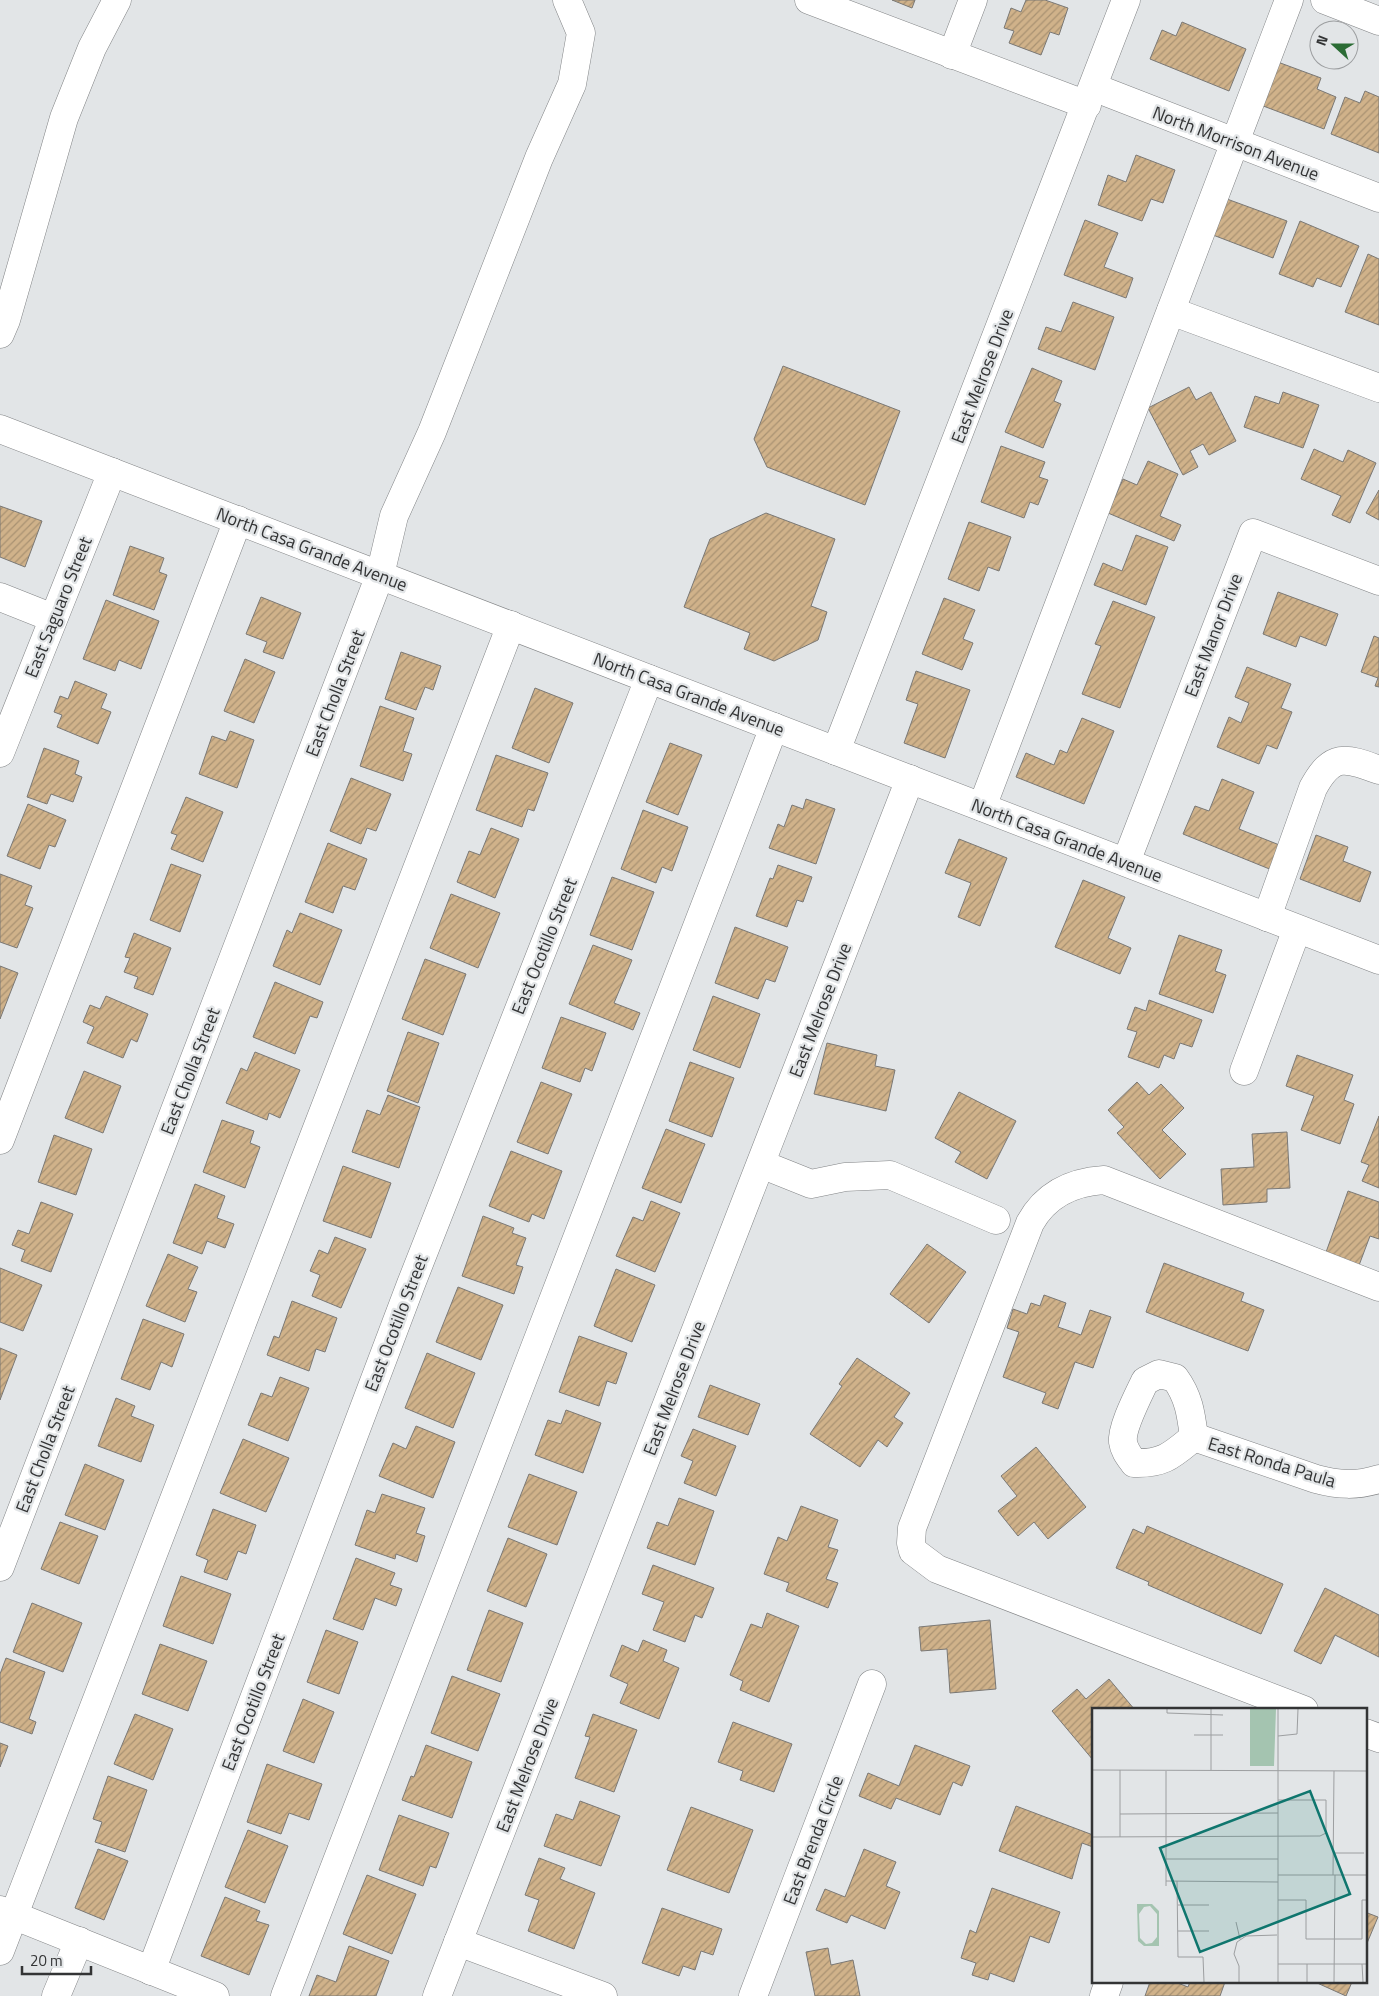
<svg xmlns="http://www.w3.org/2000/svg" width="1379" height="1996" font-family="'Titillium Web',sans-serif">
  <defs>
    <pattern id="building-hatch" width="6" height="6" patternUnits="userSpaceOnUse" patternTransform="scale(1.25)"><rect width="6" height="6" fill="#d0b28a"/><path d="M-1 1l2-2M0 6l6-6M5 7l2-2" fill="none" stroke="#a99272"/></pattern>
  </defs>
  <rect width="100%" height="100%" fill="#e2e5e7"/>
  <g fill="url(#building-hatch)" stroke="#7a7875">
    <polygon points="892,0 915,0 912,8"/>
    <polygon points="1026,0 1045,0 1068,8 1059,35 1050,32 1041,55 1009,43 1014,31 1004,28 1011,8 1021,12"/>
    <polygon points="1182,22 1246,49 1229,91 1150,59 1162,30 1176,36"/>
    <polygon points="1275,61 1321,78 1317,89 1336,97 1324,129 1258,104"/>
    <polygon points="1365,91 1379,97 1379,153 1331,134 1345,97 1360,103"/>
    <polygon points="1136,155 1175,170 1163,203 1151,199 1142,221 1098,205 1108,175 1126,182"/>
    <polygon points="1227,199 1287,221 1273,258 1213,235"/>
    <polygon points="1085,220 1118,233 1104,267 1133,278 1126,298 1064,275"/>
    <polygon points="1300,221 1359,246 1341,287 1317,278 1313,287 1279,274"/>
    <polygon points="1368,254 1379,259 1379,325 1345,312"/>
    <polygon points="1073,302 1114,317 1095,370 1038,349 1046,327 1061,332"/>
    <polygon points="783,366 900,411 865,505 767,467 754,439"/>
    <polygon points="1032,368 1062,381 1054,401 1061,404 1043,448 1005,432"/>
    <polygon points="1189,387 1196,400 1211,392 1236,441 1209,455 1203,444 1190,451 1198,467 1183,475 1148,408"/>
    <polygon points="1283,392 1319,405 1303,448 1244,427 1255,396 1279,404"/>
    <polygon points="1001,446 1045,462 1039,477 1048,480 1038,505 1030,502 1024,518 981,502"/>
    <polygon points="1314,449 1343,462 1348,450 1376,463 1350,523 1332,515 1341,496 1301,479"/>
    <polygon points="1148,461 1178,474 1160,516 1181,525 1174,541 1108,513 1123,479 1137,485"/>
    <polygon points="1379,490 1379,520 1366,513"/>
    <polygon points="0,506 42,521 25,567 0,557"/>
    <polygon points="766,513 835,539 811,606 827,612 818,640 774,661 744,649 750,633 684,607 710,539"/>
    <polygon points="969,522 1011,537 999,571 988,567 979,591 948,579"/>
    <polygon points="1136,535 1168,547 1146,605 1094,585 1103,563 1122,571"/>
    <polygon points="130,546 164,558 159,572 167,575 154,610 113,595"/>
    <polygon points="1278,592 1338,614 1326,646 1300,636 1296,647 1263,634"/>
    <polygon points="261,597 301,613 283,659 263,652 267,642 246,634"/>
    <polygon points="944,598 975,610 963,639 973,643 962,670 922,654"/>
    <polygon points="106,600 159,621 141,669 119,660 115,671 83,659"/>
    <polygon points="1113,601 1155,617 1120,708 1082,694 1101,646 1095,644"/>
    <polygon points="1374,636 1379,638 1379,687 1375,686 1378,678 1361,672"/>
    <polygon points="401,652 441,666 433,690 425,687 416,710 385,699"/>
    <polygon points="245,659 275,672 254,723 224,711"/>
    <polygon points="1247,667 1291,684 1281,708 1292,712 1277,749 1267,745 1259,764 1217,747 1229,717 1241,723 1249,703 1235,697"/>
    <polygon points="916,671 970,690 945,758 904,743 918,704 906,700"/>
    <polygon points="75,681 107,694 101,708 111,712 98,744 57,727 62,715 54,712 60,696 68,699"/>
    <polygon points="535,688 573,703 549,763 512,748"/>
    <polygon points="380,706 414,718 403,751 412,754 403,781 360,766"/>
    <polygon points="1082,718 1114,731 1084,804 1016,777 1026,753 1054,765 1060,750 1067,753"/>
    <polygon points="230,731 254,740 237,788 199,774 212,736 226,741"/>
    <polygon points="670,743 702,755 678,815 646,802"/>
    <polygon points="44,748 79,761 75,774 82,777 73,802 51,794 47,804 27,797"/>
    <polygon points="496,755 548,773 534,811 528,809 522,827 476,810"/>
    <polygon points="351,778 391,794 376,831 367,828 361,844 330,831"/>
    <polygon points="1222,779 1254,792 1239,829 1282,846 1272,870 1183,834 1195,806 1209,811"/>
    <polygon points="186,797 223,812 203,862 171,849 177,835 171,833"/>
    <polygon points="806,799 835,809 816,864 769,848 778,824 784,827 792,805 803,809"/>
    <polygon points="28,804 66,820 55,847 49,845 40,869 7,856"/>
    <polygon points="643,810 688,827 672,871 662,867 656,883 621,869"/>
    <polygon points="491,828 519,839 495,898 457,882 469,851 480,855"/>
    <polygon points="1316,835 1348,847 1343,861 1371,872 1360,902 1300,879"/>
    <polygon points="959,839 1007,858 980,926 958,917 971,883 945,873"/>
    <polygon points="328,843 367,859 355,890 343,886 333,913 305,902"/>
    <polygon points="171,864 201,875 180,932 150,920"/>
    <polygon points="778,865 812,877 803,902 797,900 787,927 756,916 770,878 773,879"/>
    <polygon points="0,874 32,886 25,905 33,908 17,948 0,942"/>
    <polygon points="612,877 654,892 632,950 590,935"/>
    <polygon points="1083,880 1125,897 1108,938 1131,948 1120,974 1055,947"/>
    <polygon points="451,894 500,913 478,968 430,948"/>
    <polygon points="300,913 342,930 320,985 273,966 287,930 292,933"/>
    <polygon points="735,927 788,947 775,982 766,979 758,999 715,983"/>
    <polygon points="134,933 171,948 153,995 134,988 138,977 124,972 130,958 125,957"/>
    <polygon points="1179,935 1222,950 1215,971 1226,975 1213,1013 1159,994"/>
    <polygon points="593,945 632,960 614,1003 640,1013 633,1030 569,1004"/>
    <polygon points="425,959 466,974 443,1035 402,1019"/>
    <polygon points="0,966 18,973 0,1019"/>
    <polygon points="275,982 323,1002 317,1018 310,1016 295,1054 253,1037"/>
    <polygon points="106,996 148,1014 137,1042 131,1039 123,1058 87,1043 94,1027 83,1022 90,1005 100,1009"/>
    <polygon points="713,996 760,1014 740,1068 693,1050"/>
    <polygon points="1149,1000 1202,1020 1192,1047 1180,1043 1174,1059 1164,1055 1159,1068 1128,1057 1137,1032 1127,1029 1135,1007 1146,1011"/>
    <polygon points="561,1017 606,1033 592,1071 585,1068 580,1082 542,1068"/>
    <polygon points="408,1032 439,1043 418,1103 387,1091"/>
    <polygon points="827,1043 877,1055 875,1066 895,1070 886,1111 814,1094"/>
    <polygon points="255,1052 300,1070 280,1118 269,1113 267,1120 226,1103 241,1068 247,1071"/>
    <polygon points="1297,1055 1353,1075 1344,1100 1354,1104 1340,1144 1301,1130 1314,1096 1286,1086"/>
    <polygon points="690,1062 734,1078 712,1137 669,1121"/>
    <polygon points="84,1071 121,1086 103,1133 65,1118"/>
    <polygon points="541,1082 572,1094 548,1154 517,1142"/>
    <polygon points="1137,1082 1149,1095 1161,1084 1184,1108 1162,1130 1186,1154 1160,1179 1117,1133 1124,1127 1108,1110"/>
    <polygon points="959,1092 1016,1121 987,1179 955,1162 961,1152 935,1138"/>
    <polygon points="388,1095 420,1107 399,1168 352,1152 367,1110 380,1115"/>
    <polygon points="1379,1116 1379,1188 1362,1181 1369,1165 1361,1162"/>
    <polygon points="222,1120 254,1131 250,1143 260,1147 245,1188 203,1172"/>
    <polygon points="666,1129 705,1144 681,1203 642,1188"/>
    <polygon points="1287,1132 1290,1188 1267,1189 1267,1202 1223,1205 1221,1169 1254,1167 1252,1134"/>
    <polygon points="54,1135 92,1149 76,1195 38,1182"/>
    <polygon points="511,1151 562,1171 544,1219 532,1214 529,1222 489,1206"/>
    <polygon points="343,1166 391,1183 371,1238 323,1221"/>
    <polygon points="195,1184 225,1196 217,1218 234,1224 225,1248 207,1241 202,1254 173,1243"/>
    <polygon points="1348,1191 1379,1202 1379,1239 1370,1236 1358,1268 1325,1255"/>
    <polygon points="651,1201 680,1213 655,1272 616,1256 633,1217 643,1221"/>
    <polygon points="41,1202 73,1214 51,1272 21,1261 25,1250 12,1245 18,1230 29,1234"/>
    <polygon points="483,1216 514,1228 512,1233 526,1238 516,1265 523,1267 514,1294 462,1276"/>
    <polygon points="335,1237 366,1249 341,1308 312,1296 320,1275 310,1271 319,1250 328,1254"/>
    <polygon points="927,1244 966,1272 929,1323 890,1294"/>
    <polygon points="168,1254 198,1267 188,1289 197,1292 185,1322 146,1306"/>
    <polygon points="1164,1263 1244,1293 1241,1301 1264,1310 1248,1351 1146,1312"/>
    <polygon points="0,1268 42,1285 23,1331 0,1322"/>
    <polygon points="616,1269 655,1285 632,1342 594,1326"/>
    <polygon points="458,1287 503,1305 481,1360 436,1342"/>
    <polygon points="1044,1295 1066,1303 1058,1327 1081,1335 1090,1310 1111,1317 1093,1368 1075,1362 1058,1409 1042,1403 1046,1393 1003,1377 1019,1332 1007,1328 1013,1309 1027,1314 1031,1303 1040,1306"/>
    <polygon points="292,1301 337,1318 325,1352 316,1349 309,1371 267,1355 274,1336 279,1338"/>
    <polygon points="143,1319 184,1334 172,1367 161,1362 150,1390 121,1379"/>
    <polygon points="579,1336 627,1353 616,1384 607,1381 599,1406 559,1392"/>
    <polygon points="0,1348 17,1355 0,1400"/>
    <polygon points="427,1353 475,1373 453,1428 405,1408"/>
    <polygon points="857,1358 910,1393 894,1417 903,1423 887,1447 878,1440 860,1467 810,1434 842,1386 839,1384"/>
    <polygon points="280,1377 309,1388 288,1441 248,1425 261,1393 272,1397"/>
    <polygon points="710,1385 760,1404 748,1435 698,1417"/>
    <polygon points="116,1398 135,1406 131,1416 154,1425 141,1462 98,1446"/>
    <polygon points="566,1410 601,1423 583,1473 535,1455 548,1420 561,1424"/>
    <polygon points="416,1426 455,1442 433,1498 379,1476 393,1443 406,1449"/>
    <polygon points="693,1429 736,1446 716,1496 684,1483 693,1461 681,1456"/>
    <polygon points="243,1439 289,1458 266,1512 220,1493"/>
    <polygon points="1036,1447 1086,1507 1048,1539 1034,1522 1018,1536 998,1511 1017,1496 1001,1476"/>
    <polygon points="85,1464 124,1480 105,1530 65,1515"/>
    <polygon points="529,1474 577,1492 557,1545 508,1527"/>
    <polygon points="382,1494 425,1508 416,1533 425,1536 417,1562 396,1554 395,1559 355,1545 367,1510 375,1513"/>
    <polygon points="679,1498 714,1511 695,1565 647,1548 657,1522 668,1526"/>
    <polygon points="801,1506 838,1520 828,1547 838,1550 826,1579 838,1583 828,1608 786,1591 789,1583 764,1574 778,1537 787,1541"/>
    <polygon points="213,1509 256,1525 246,1554 238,1551 227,1580 204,1572 208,1560 196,1555"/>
    <polygon points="60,1522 98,1536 79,1584 41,1569"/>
    <polygon points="1147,1526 1283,1584 1261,1634 1148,1585 1149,1582 1116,1568 1133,1529 1144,1534"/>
    <polygon points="508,1538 547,1554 526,1607 487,1591"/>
    <polygon points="356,1558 395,1573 390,1585 402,1589 396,1606 375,1598 363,1630 333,1619"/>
    <polygon points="653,1565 714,1588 702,1618 695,1615 685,1642 653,1630 664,1602 642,1594"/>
    <polygon points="181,1576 231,1594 213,1644 163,1626"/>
    <polygon points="1325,1588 1379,1615 1379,1657 1335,1635 1321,1664 1294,1651"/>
    <polygon points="32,1603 82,1623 63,1672 13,1652"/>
    <polygon points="489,1610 523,1623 501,1682 467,1670"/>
    <polygon points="767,1613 799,1626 769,1702 740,1690 743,1681 730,1675 751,1624 762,1628"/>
    <polygon points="990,1620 996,1689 950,1693 947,1649 921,1651 919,1627"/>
    <polygon points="326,1630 358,1642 339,1694 307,1682"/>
    <polygon points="643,1640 667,1650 663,1661 679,1668 659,1719 620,1703 628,1684 610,1676 622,1645 638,1652"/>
    <polygon points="160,1644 207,1661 188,1711 142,1694"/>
    <polygon points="6,1658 45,1672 29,1719 36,1722 32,1734 0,1722 0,1674"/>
    <polygon points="452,1676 500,1694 478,1751 431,1733"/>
    <polygon points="1109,1679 1135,1710 1093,1710 1093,1760 1052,1711 1077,1689 1086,1699"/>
    <polygon points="303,1699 334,1712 314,1763 283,1751"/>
    <polygon points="135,1714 173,1729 153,1780 114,1764"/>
    <polygon points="593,1714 637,1730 614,1792 575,1778 590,1737 585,1736"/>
    <polygon points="733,1722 792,1744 774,1792 740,1780 743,1771 718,1762"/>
    <polygon points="0,1743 8,1746 0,1767"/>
    <polygon points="426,1745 472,1762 452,1818 402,1800 411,1776 414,1777"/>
    <polygon points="915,1745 970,1766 962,1786 953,1782 940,1815 896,1798 891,1809 859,1796 868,1773 899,1786"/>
    <polygon points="267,1764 322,1784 309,1820 289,1813 281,1834 247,1822"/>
    <polygon points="108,1776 147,1790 125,1852 95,1842 102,1822 93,1819"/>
    <polygon points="580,1801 620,1816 601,1866 544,1846 556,1814 573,1820"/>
    <polygon points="1016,1806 1093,1835 1093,1847 1082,1843 1072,1879 999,1851"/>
    <polygon points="691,1807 753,1830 729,1893 667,1870"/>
    <polygon points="399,1815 449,1833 436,1868 430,1866 423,1886 379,1870"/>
    <polygon points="248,1830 288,1846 265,1903 225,1887"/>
    <polygon points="98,1849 128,1861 104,1920 75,1908"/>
    <polygon points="864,1849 896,1862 886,1886 900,1892 885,1929 851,1915 847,1923 816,1910 825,1889 845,1897"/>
    <polygon points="539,1858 565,1868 560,1879 595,1893 574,1949 528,1931 539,1900 525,1895"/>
    <polygon points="367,1875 416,1894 392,1954 343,1934"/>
    <polygon points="992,1888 1060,1912 1049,1943 1030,1936 1014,1982 990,1973 988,1980 972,1975 976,1963 961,1958 970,1930 976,1933"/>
    <polygon points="225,1897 260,1911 256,1921 269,1925 249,1975 201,1956"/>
    <polygon points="662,1908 722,1929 713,1955 701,1951 695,1970 683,1966 679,1976 642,1963"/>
    <polygon points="1365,1912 1378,1917 1365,1948"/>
    <polygon points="349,1946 389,1961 376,1996 309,1996 317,1975 336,1982"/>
    <polygon points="828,1948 831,1965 853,1960 860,1996 815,1996 806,1952"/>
    <polygon points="1150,1982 1175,1982 1188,1987 1190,1982 1225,1982 1220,1996 1145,1996"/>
    <polygon points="1315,1982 1352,1982 1346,1996"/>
  </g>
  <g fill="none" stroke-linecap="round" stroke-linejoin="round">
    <g stroke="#828486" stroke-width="29">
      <g id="minor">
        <polyline points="809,0 1087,105"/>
        <polyline points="1325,0 1379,21"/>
        <polyline points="952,55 973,0"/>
        <polyline points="1093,87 1379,198"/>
        <polyline points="1171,311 1379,388"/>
        <polyline points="0,334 6,320 64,118 92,48 117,0"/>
        <polyline points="0,429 1379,960"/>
        <polyline points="0,597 53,618"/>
        <polyline points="836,751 1126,0"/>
        <polyline points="0,753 112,472"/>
        <polyline points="982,807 1289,0"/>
        <polyline points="1126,862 1253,533 1379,581"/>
        <path d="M 1267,917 L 1313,788 C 1332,753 1345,757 1379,770"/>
        <polyline points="1244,1071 1297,929"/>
        <polyline points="0,1140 238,520"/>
        <polyline points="761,1164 811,1184 845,1177 890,1175 996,1220"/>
        <path d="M 1159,1374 L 1175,1378 C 1189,1397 1191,1414 1194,1437 C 1172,1455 1164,1464 1134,1463 C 1129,1456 1124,1450 1123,1442 C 1121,1428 1139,1394 1145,1381 Z"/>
        <path d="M 1194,1437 L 1316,1479 C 1338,1485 1357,1486 1379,1479"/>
        <polyline points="0,1567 380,575 394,516 432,432 539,158 572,84 581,33 567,0"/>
        <path d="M 1304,1710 L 937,1569 L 913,1551 L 911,1543 L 912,1528 L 1030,1223 C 1046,1194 1072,1182 1104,1180 L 1379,1287"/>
        <polyline points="1365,1733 1379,1738"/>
        <polyline points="0,1910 215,1996"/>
        <polyline points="458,1942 603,1996"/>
        <polyline points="0,1951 511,625"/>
        <polyline points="151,1971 411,1284 649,679"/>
        <polyline points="56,1996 79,1941"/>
        <polyline points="285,1996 774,727"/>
        <polyline points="437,1996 910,779"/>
        <polyline points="753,1996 872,1684"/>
        <polyline points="1104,1996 1109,1982"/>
      </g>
    </g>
    <use href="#minor" stroke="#fff" stroke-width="28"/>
  </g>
  <g text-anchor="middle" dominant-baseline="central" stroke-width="4.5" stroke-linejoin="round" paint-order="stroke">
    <g font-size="18" fill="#333435" stroke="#e2e5e7">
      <text transform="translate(1236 143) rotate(21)">North Morrison Avenue</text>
      <text transform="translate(982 376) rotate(-69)">East Melrose Drive</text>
      <text transform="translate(312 549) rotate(21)">North Casa Grande Avenue</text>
      <text transform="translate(58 607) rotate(-68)">East Saguaro Street</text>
      <text transform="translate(1213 635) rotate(-69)">East Manor Drive</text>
      <text transform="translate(335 693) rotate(-69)">East Cholla Street</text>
      <text transform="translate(689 694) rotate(21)">North Casa Grande Avenue</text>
      <text transform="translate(1067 840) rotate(21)">North Casa Grande Avenue</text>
      <text transform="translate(544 946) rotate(-68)">East Ocotillo Street</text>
      <text transform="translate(820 1010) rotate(-69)">East Melrose Drive</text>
      <text transform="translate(190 1071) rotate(-69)">East Cholla Street</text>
      <text transform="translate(396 1323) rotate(-69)">East Ocotillo Street</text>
      <text transform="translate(674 1388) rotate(-69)">East Melrose Drive</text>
      <text transform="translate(45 1449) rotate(-69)">East Cholla Street</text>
      <text transform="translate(1272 1462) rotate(17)">East Ronda Paula</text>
      <text transform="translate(253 1702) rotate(-69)">East Ocotillo Street</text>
      <text transform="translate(527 1765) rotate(-69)">East Melrose Drive</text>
      <text transform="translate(813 1840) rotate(-69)">East Brenda Circle</text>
    </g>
  </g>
  <g transform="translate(1092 1708)">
    <rect width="275" height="275" fill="#e2e5e7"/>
    <path d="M 158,1 L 184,1 L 182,58 L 158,58 ZM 45,196 L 60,196 L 67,203 L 67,238 L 52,238 L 46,233 ZM 58,198 L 65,206 L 65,229 L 60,235 L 54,236 L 48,230 L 47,206 L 52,199 Z" fill="#a4c4b0" fill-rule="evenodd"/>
    <path fill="none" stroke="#9c9ea0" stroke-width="1" d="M 75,1 L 75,5 L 131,7M 102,27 L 131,27M 186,28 L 205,26 L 206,1M 0,62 L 275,63M 28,62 L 28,129M 119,62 L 119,1M 28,106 L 186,105M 0,129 L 228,128 L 234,125 L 234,92 L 186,92M 241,145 L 272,145M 74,151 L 186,151M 186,167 L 275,167M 241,167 L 242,63M 74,173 L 186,174M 85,173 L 86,249 L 111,249 L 112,274M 74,178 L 74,63M 186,192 L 214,192 L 214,231 L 270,231 L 270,192 L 275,192M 86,197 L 117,197M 144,214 L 148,231M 86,223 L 117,223M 186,256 L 275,256M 270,256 L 271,274M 147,274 L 147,258 L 142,246 L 145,234 L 154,228 L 185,227M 186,274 L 186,1M 215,274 L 215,256M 242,274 L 243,167"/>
    <path fill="#0f766e" fill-opacity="0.15" stroke="#0f766e" stroke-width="2.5" d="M 218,83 L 258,186 L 108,244 L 68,140 Z"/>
    <rect width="275" height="275" fill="none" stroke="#333435" stroke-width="2.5"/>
  </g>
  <g transform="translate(1334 45) rotate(291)"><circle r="24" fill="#e2e5e7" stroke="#9c9ea0"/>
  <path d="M0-4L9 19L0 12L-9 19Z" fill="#2b6c35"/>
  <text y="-8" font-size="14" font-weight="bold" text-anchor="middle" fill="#333435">N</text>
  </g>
  <path d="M22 1966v8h69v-8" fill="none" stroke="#333435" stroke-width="2.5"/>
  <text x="30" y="1966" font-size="15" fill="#333435" stroke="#e2e5e7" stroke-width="4" paint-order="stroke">20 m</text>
</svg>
